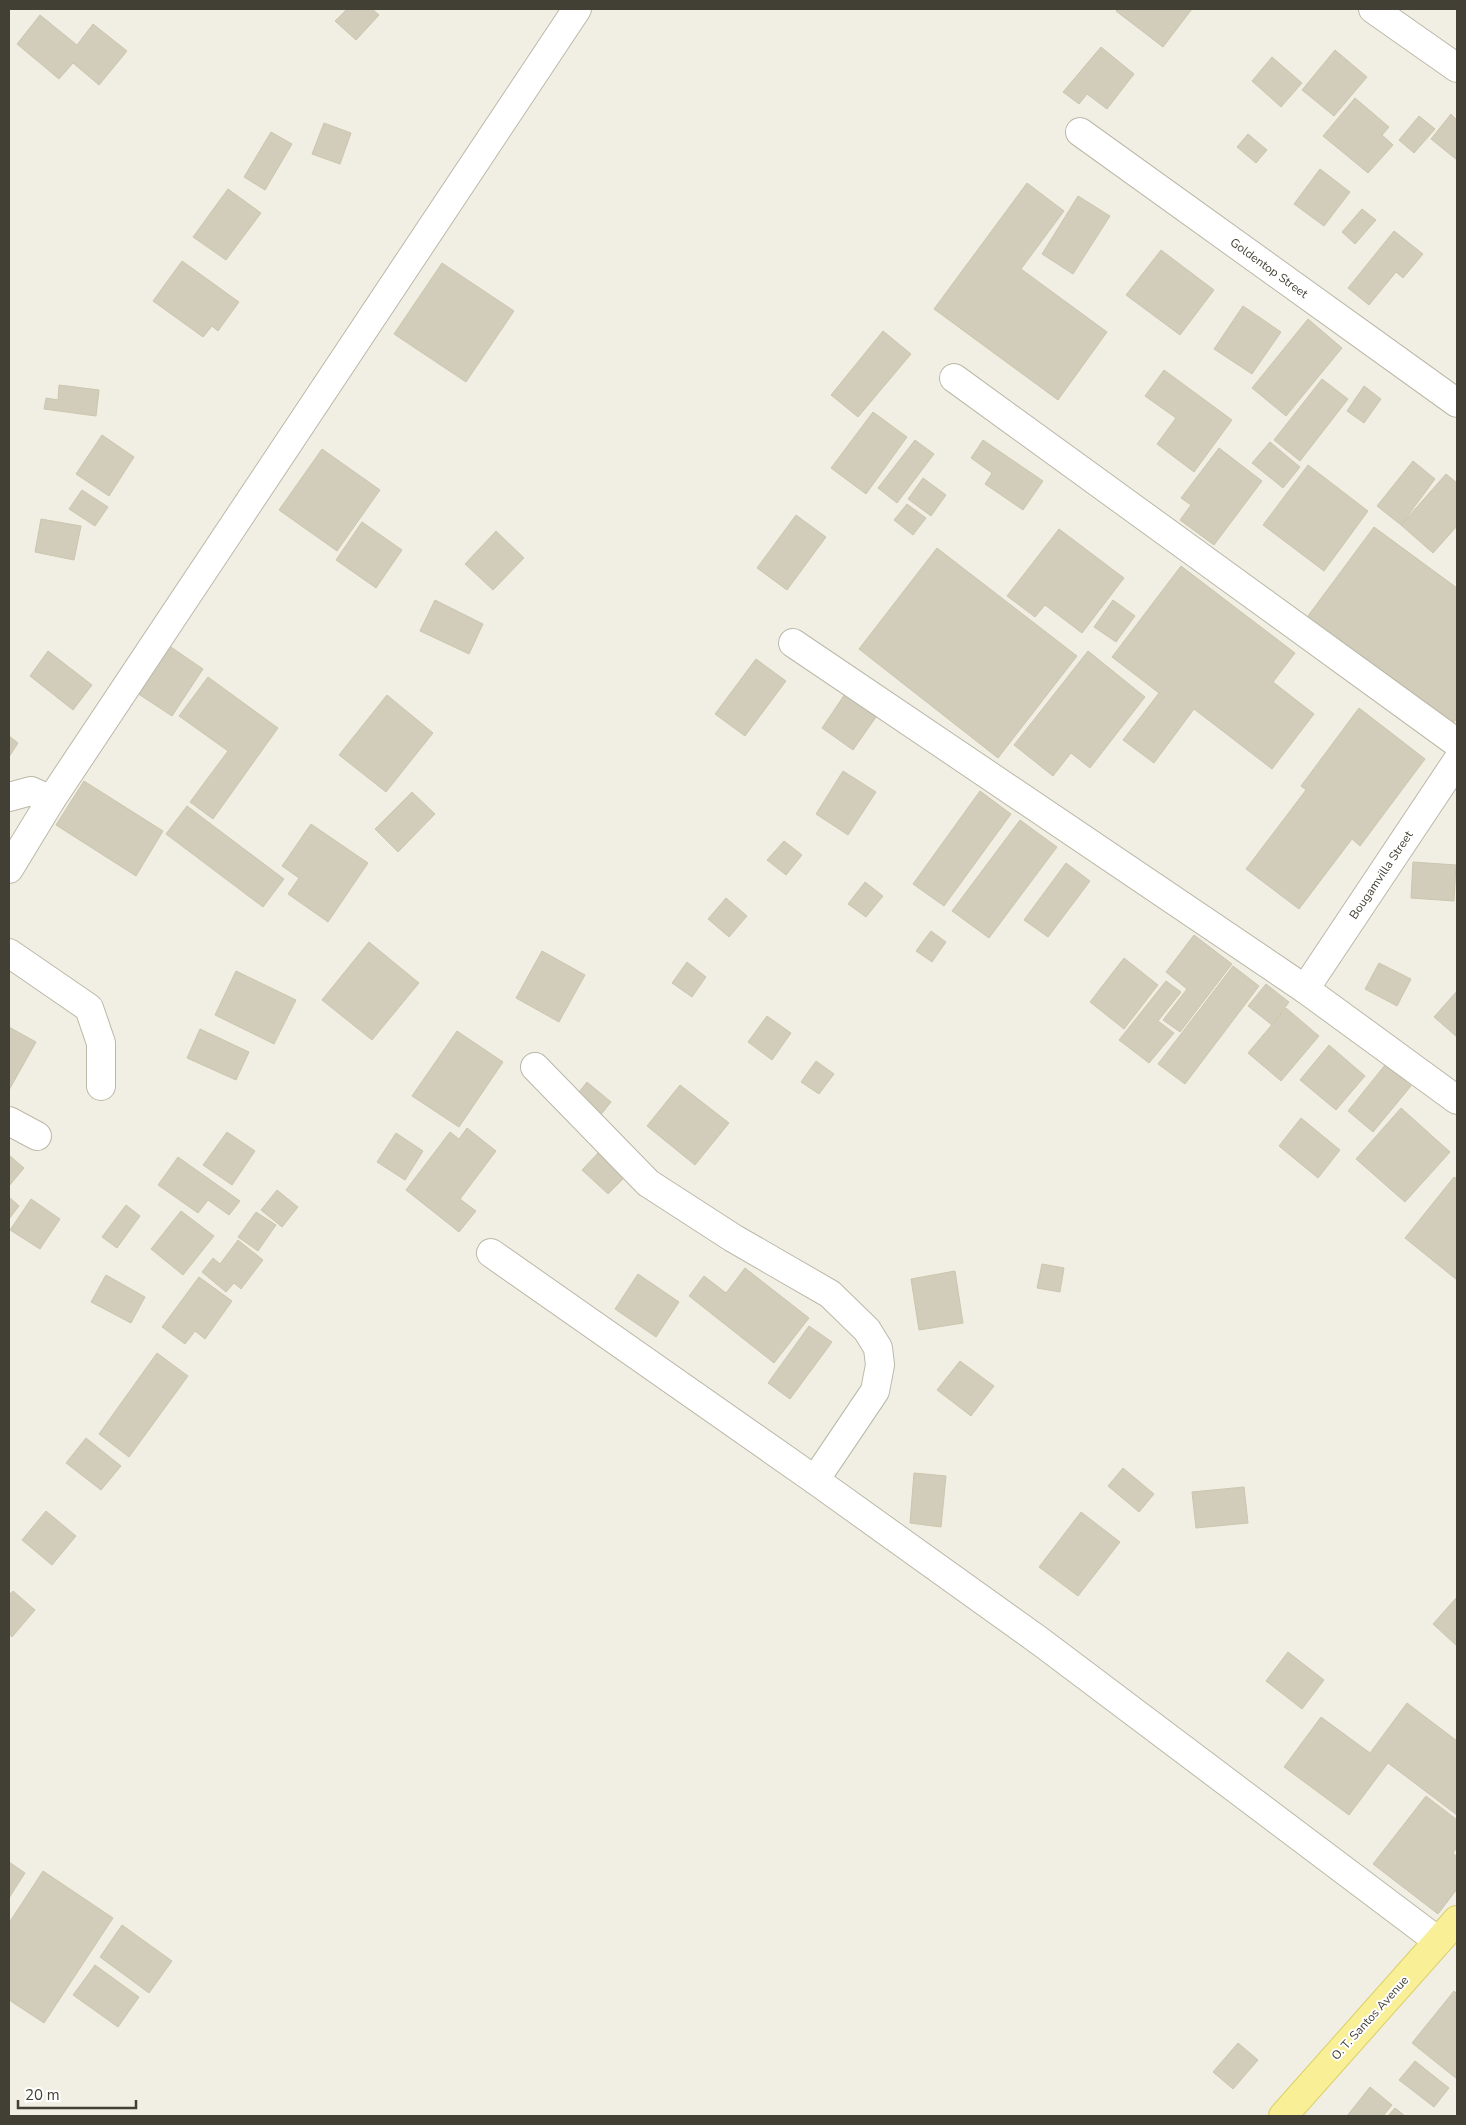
<svg xmlns="http://www.w3.org/2000/svg" width="1466" height="2125" font-family="'Nunito Sans',sans-serif">
  <rect width="100%" height="100%" fill="#f1efe4"/>
  <g fill="#d1cdba" stroke="#ccc6ae">
    <polygon points="347,9 372,9 379,15 356,40 335,21"/>
    <polygon points="1118,9 1192,9 1163,47 1116,11"/>
    <polygon points="40,15 77,45 93,24 127,51 99,85 73,63 59,79 17,44"/>
    <polygon points="1101,47 1134,74 1107,109 1087,94 1079,104 1063,92"/>
    <polygon points="1335,50 1367,77 1334,116 1302,90"/>
    <polygon points="1272,57 1302,83 1281,107 1252,81"/>
    <polygon points="1355,98 1389,127 1382,135 1393,145 1368,173 1323,136"/>
    <polygon points="1451,114 1457,120 1457,160 1431,139"/>
    <polygon points="1419,116 1435,129 1414,153 1399,140"/>
    <polygon points="324,123 351,133 340,164 312,154"/>
    <polygon points="271,132 292,144 265,190 244,177"/>
    <polygon points="1248,134 1267,150 1256,163 1237,147"/>
    <polygon points="1320,169 1350,192 1324,226 1294,204"/>
    <polygon points="1027,183 1064,211 1021,269 1107,332 1058,400 934,309"/>
    <polygon points="228,189 261,213 226,260 193,237"/>
    <polygon points="1078,196 1110,216 1073,274 1042,254"/>
    <polygon points="1362,209 1376,220 1355,244 1342,232"/>
    <polygon points="1394,231 1423,254 1403,278 1396,272 1369,305 1348,288"/>
    <polygon points="1161,250 1214,290 1180,335 1126,295"/>
    <polygon points="182,261 239,302 218,331 212,326 203,337 153,301"/>
    <polygon points="442,263 514,311 466,382 394,334"/>
    <polygon points="1243,306 1281,332 1252,374 1214,349"/>
    <polygon points="1308,319 1342,348 1286,416 1252,388"/>
    <polygon points="883,331 911,354 858,417 831,395"/>
    <polygon points="1164,370 1232,420 1194,472 1157,444 1176,418 1145,396"/>
    <polygon points="1322,379 1348,399 1300,461 1274,440"/>
    <polygon points="59,385 99,390 96,416 44,409 46,398 58,400"/>
    <polygon points="1364,386 1381,399 1364,423 1347,411"/>
    <polygon points="873,412 907,437 866,494 831,468"/>
    <polygon points="102,435 134,457 109,496 76,474"/>
    <polygon points="915,440 934,454 897,503 878,488"/>
    <polygon points="983,440 1043,481 1023,510 985,484 992,473 971,458"/>
    <polygon points="1270,442 1300,467 1283,488 1252,463"/>
    <polygon points="1219,448 1262,481 1214,545 1180,520 1191,505 1181,498"/>
    <polygon points="322,449 380,490 337,551 279,510"/>
    <polygon points="1413,461 1435,479 1401,525 1377,506"/>
    <polygon points="1308,465 1368,511 1324,571 1263,525"/>
    <polygon points="1446,474 1457,483 1457,526 1433,553 1401,525"/>
    <polygon points="923,478 946,495 931,516 908,499"/>
    <polygon points="82,490 108,507 95,526 69,509"/>
    <polygon points="907,504 926,518 913,535 894,520"/>
    <polygon points="796,515 826,537 787,590 757,568"/>
    <polygon points="41,519 81,526 74,560 35,552"/>
    <polygon points="362,522 402,550 376,588 336,560"/>
    <polygon points="1374,527 1457,588 1457,718 1450,728 1305,620"/>
    <polygon points="1059,529 1124,578 1082,633 1045,605 1035,617 1007,596"/>
    <polygon points="496,531 524,558 493,590 465,564"/>
    <polygon points="937,548 1077,656 998,758 859,649"/>
    <polygon points="1181,566 1295,653 1273,682 1314,714 1272,769 1194,709 1154,763 1123,740 1159,693 1112,657"/>
    <polygon points="435,600 483,624 469,654 420,631"/>
    <polygon points="1113,600 1135,616 1116,642 1094,627"/>
    <polygon points="168,645 203,669 172,716 137,693"/>
    <polygon points="48,651 92,685 73,710 30,676"/>
    <polygon points="1088,651 1145,697 1090,768 1071,753 1053,776 1014,745"/>
    <polygon points="756,659 786,681 745,736 715,714"/>
    <polygon points="208,677 278,728 213,819 190,802 228,751 179,716"/>
    <polygon points="845,694 876,717 853,750 822,728"/>
    <polygon points="387,695 433,733 386,792 339,755"/>
    <polygon points="1359,708 1425,759 1360,846 1352,839 1299,909 1246,869 1306,790 1301,786"/>
    <polygon points="9,736 18,743 9,757"/>
    <polygon points="843,771 876,792 848,835 816,814"/>
    <polygon points="84,781 163,831 136,876 56,825"/>
    <polygon points="980,791 1011,814 944,906 913,884"/>
    <polygon points="412,792 435,814 398,852 375,829"/>
    <polygon points="187,806 284,879 263,907 166,834"/>
    <polygon points="1020,820 1057,847 989,938 952,911"/>
    <polygon points="311,824 368,863 328,922 288,894 299,878 282,866"/>
    <polygon points="784,841 802,855 786,875 767,860"/>
    <polygon points="1413,862 1456,865 1454,901 1411,898"/>
    <polygon points="1066,863 1090,881 1048,937 1024,920"/>
    <polygon points="865,882 883,896 866,917 848,904"/>
    <polygon points="726,898 747,916 729,937 708,919"/>
    <polygon points="931,931 946,942 932,962 916,951"/>
    <polygon points="1194,935 1232,964 1180,1032 1163,1020 1187,989 1166,972"/>
    <polygon points="369,942 419,983 372,1040 322,1000"/>
    <polygon points="542,951 585,975 559,1022 516,998"/>
    <polygon points="1124,958 1158,985 1124,1029 1090,1002"/>
    <polygon points="687,962 706,977 692,997 672,983"/>
    <polygon points="1379,963 1411,979 1397,1006 1365,989"/>
    <polygon points="1233,966 1259,986 1185,1084 1158,1064"/>
    <polygon points="236,971 296,1000 274,1044 215,1015"/>
    <polygon points="1166,981 1181,992 1158,1021 1174,1033 1149,1063 1119,1040"/>
    <polygon points="1266,984 1289,1002 1272,1025 1248,1006"/>
    <polygon points="1457,991 1457,1037 1434,1017"/>
    <polygon points="1286,1008 1319,1036 1281,1081 1248,1053"/>
    <polygon points="767,1016 791,1033 772,1060 748,1042"/>
    <polygon points="9,1027 36,1042 9,1090"/>
    <polygon points="200,1029 249,1052 236,1080 187,1058"/>
    <polygon points="457,1031 503,1062 459,1127 412,1096"/>
    <polygon points="1329,1045 1365,1076 1336,1110 1300,1080"/>
    <polygon points="816,1061 834,1074 819,1094 801,1082"/>
    <polygon points="1385,1065 1411,1086 1373,1132 1348,1111"/>
    <polygon points="587,1082 611,1102 599,1117 575,1097"/>
    <polygon points="680,1085 729,1123 695,1165 647,1126"/>
    <polygon points="1401,1108 1450,1152 1405,1202 1356,1159"/>
    <polygon points="1301,1118 1340,1150 1318,1178 1279,1146"/>
    <polygon points="467,1128 496,1151 460,1199 476,1211 459,1232 406,1190 450,1132 459,1139"/>
    <polygon points="227,1132 255,1151 232,1185 203,1165"/>
    <polygon points="396,1133 423,1151 405,1180 377,1162"/>
    <polygon points="600,1151 626,1176 608,1194 582,1170"/>
    <polygon points="9,1155 24,1168 9,1186"/>
    <polygon points="178,1157 240,1201 229,1215 208,1200 198,1213 158,1185"/>
    <polygon points="1454,1177 1457,1179 1457,1280 1405,1238"/>
    <polygon points="277,1190 298,1207 282,1227 261,1210"/>
    <polygon points="9,1197 19,1206 9,1219"/>
    <polygon points="31,1199 60,1219 40,1249 10,1230"/>
    <polygon points="126,1205 140,1216 117,1248 102,1237"/>
    <polygon points="181,1211 214,1236 183,1275 151,1249"/>
    <polygon points="256,1212 276,1225 258,1251 238,1237"/>
    <polygon points="238,1240 263,1260 241,1289 234,1283 226,1292 202,1272 213,1258 220,1264"/>
    <polygon points="1042,1264 1064,1268 1060,1292 1037,1288"/>
    <polygon points="745,1268 809,1318 774,1363 689,1296 704,1276 726,1293"/>
    <polygon points="955,1271 963,1323 919,1330 911,1279"/>
    <polygon points="638,1274 679,1302 656,1337 615,1309"/>
    <polygon points="106,1275 145,1297 131,1323 91,1302"/>
    <polygon points="199,1277 232,1301 205,1339 195,1331 185,1344 162,1327"/>
    <polygon points="809,1326 832,1342 790,1399 768,1383"/>
    <polygon points="157,1353 188,1376 129,1457 99,1434"/>
    <polygon points="960,1361 994,1386 971,1416 937,1390"/>
    <polygon points="86,1438 121,1466 101,1490 66,1463"/>
    <polygon points="1123,1468 1154,1494 1139,1512 1108,1486"/>
    <polygon points="914,1473 946,1476 941,1527 910,1523"/>
    <polygon points="1244,1487 1248,1523 1196,1528 1192,1492"/>
    <polygon points="46,1511 76,1536 52,1565 22,1540"/>
    <polygon points="1081,1512 1120,1542 1078,1596 1039,1567"/>
    <polygon points="13,1591 35,1610 12,1637 9,1634 9,1595"/>
    <polygon points="1457,1597 1457,1646 1433,1624"/>
    <polygon points="1288,1652 1324,1680 1302,1709 1266,1681"/>
    <polygon points="1407,1703 1457,1741 1457,1815 1388,1763 1349,1815 1284,1767 1321,1717 1370,1753"/>
    <polygon points="1426,1796 1457,1820 1457,1847 1453,1853 1457,1857 1457,1889 1438,1914 1373,1864"/>
    <polygon points="9,1862 25,1873 9,1898"/>
    <polygon points="43,1871 113,1918 44,2023 9,2000 9,1923"/>
    <polygon points="122,1925 172,1961 149,1993 100,1957"/>
    <polygon points="95,1965 139,1997 118,2027 73,1995"/>
    <polygon points="1454,1991 1457,1994 1457,2079 1412,2043"/>
    <polygon points="1238,2043 1258,2060 1233,2089 1213,2072"/>
    <polygon points="1415,2061 1449,2088 1434,2107 1399,2080"/>
    <polygon points="1370,2087 1392,2105 1383,2116 1347,2116"/>
    <polygon points="1395,2108 1405,2116 1388,2116"/>
  </g>
  <g fill="none" stroke-linecap="round" stroke-linejoin="round">
    <g stroke="#bbb8a7" stroke-width="30">
      <g id="minor">
        <polyline points="1373,9 1457,68"/>
        <polyline points="1080,132 1457,403"/>
        <polyline points="954,378 1457,743"/>
        <polyline points="793,643 1305,989 1457,1100"/>
        <polyline points="9,797 31,791 51,800 9,869"/>
        <polyline points="51,800 577,9"/>
        <polyline points="9,953 89,1008 101,1043 101,1086"/>
        <polyline points="1305,989 1457,761"/>
        <polyline points="535,1067 648,1183 733,1238 830,1294 867,1330 878,1348 880,1365 875,1391 815,1480"/>
        <polyline points="9,1121 37,1136"/>
        <polyline points="491,1253 815,1480 1041,1642 1438,1941"/>
      </g>
    </g>
    <g stroke="#dbcf67" stroke-width="30">
      <polyline id="major" points="1283,2116 1457,1920"/>
    </g>
    <use href="#minor" stroke="#fff" stroke-width="28"/>
    <use href="#major" stroke="#f8ef96" stroke-width="28"/>
  </g>
  <g text-anchor="middle" dominant-baseline="central" stroke-width="4" stroke-linejoin="round" paint-order="stroke">
    <g font-size="12" fill="#423f34" stroke="#fff">
      <text transform="translate(1269 268) rotate(36)">Goldentop Street</text>
      <text transform="translate(1381 875) rotate(-56)">Bougamvilla Street</text>
      <text transform="translate(1370 2018) rotate(-48)">O. T. Santos Avenue</text>
    </g>
  </g>
  <rect width="1466" height="2125" fill="none" stroke="#423f34" stroke-width="20"/>
  <path d="M18 2100v8h118v-8" fill="none" stroke="#423f34" stroke-width="2.5"/>
  <text x="25" y="2100" font-size="15" fill="#423f34" stroke="#ffffff" stroke-width="4" paint-order="stroke">20 m</text>
</svg>
